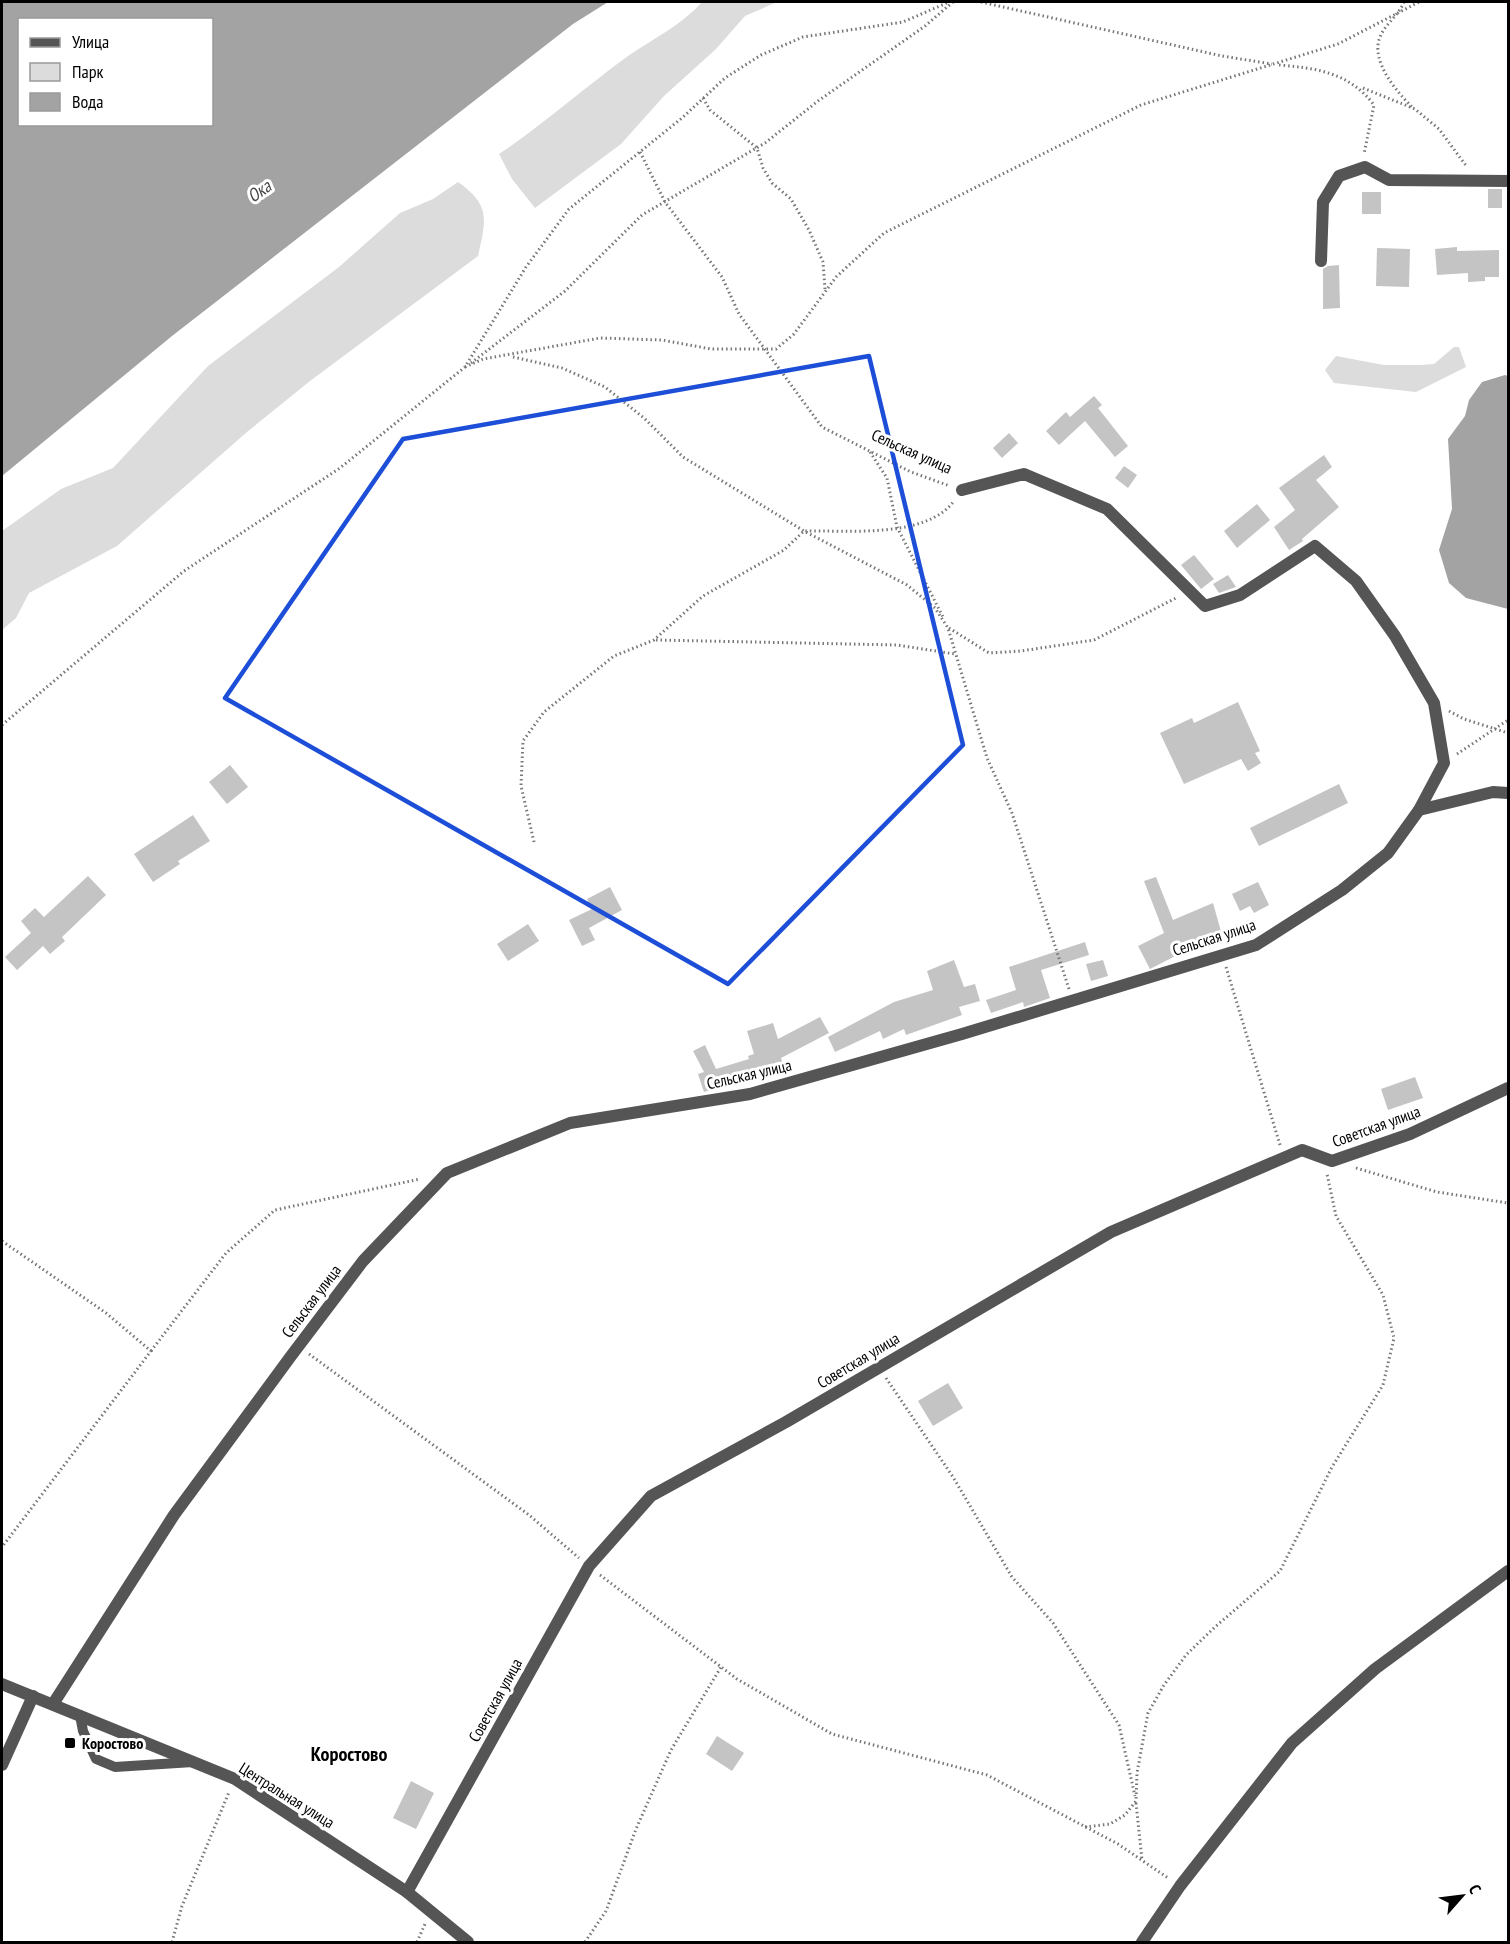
<svg xmlns="http://www.w3.org/2000/svg" width="1510" height="1944" font-family="'PT Sans Narrow',sans-serif">
  <rect width="100%" height="100%" fill="#fff"/>
  <g fill="#dcdcdc">
    <path d="M 702,2 L 777,2 L 745,16 L 716,49 L 664,96 L 621,144 L 535,208 L 512,179 L 499,154 C 544,124 584,88 628,56 C 654,38 682,25 702,2 Z"/>
    <path d="M 458,182 C 491,205 486,220 478,256 L 310,381 L 247,432 L 117,546 L 29,593 L 16,618 L 2,630 L 2,531 L 61,489 L 113,468 L 208,366 L 339,267 L 400,213 L 433,199 Z"/>
    <polygon points="1454,347 1459,347 1466,367 1416,392 1334,383 1325,370 1336,356 1384,365 1421,365 1434,364"/>
  </g>
  <g fill="#a3a3a3" fill-rule="evenodd">
    <path d="M 2,2 L 608,2 L 573,24 L 172,336 L 2,476 ZM 20,20 L 212,20 L 212,124 L 20,124 Z"/>
    <polygon points="1505,375 1508,376 1508,609 1466,598 1449,583 1439,550 1452,509 1448,439 1465,416 1469,400 1482,382"/>
  </g>
  <g fill="#c4c4c4">
    <rect x="1488" y="189" width="14" height="19"/>
    <rect x="1362" y="192" width="19" height="22"/>
    <polygon points="1457,247 1457,251 1499,250 1499,277 1485,277 1485,281 1468,282 1468,273 1437,275 1435,249"/>
    <polygon points="1377,248 1410,249 1409,287 1376,286"/>
    <polygon points="1339,265 1340,308 1323,309 1323,269 1328,266"/>
    <polygon points="1094,396 1102,405 1098,408 1128,446 1115,457 1085,421 1059,445 1046,431 1066,412 1070,417"/>
    <polygon points="1009,433 1018,443 1002,458 993,448"/>
    <polygon points="1324,455 1332,467 1316,480 1339,507 1302,539 1303,541 1289,550 1274,527 1295,510 1279,488"/>
    <polygon points="1124,466 1137,475 1128,488 1115,478"/>
    <polygon points="1257,504 1270,520 1237,548 1224,531"/>
    <polygon points="1194,555 1214,579 1201,589 1181,565"/>
    <polygon points="1228,575 1236,587 1219,593 1213,584"/>
    <polygon points="1238,702 1260,751 1255,753 1261,763 1248,771 1241,759 1184,784 1160,733 1192,718 1194,723"/>
    <polygon points="230,765 248,787 227,804 209,782"/>
    <polygon points="1339,784 1348,803 1259,846 1250,828"/>
    <polygon points="193,815 210,841 178,861 180,864 153,882 134,854"/>
    <polygon points="88,876 106,895 62,937 65,941 50,954 43,946 17,970 5,957 31,933 21,921 35,908 44,917"/>
    <polygon points="1156,877 1173,920 1213,903 1224,942 1192,952 1191,948 1150,969 1138,946 1164,933 1144,881"/>
    <polygon points="1258,882 1269,905 1254,913 1250,906 1240,911 1232,894"/>
    <polygon points="610,887 622,910 589,928 595,940 582,946 569,920 592,909 587,899"/>
    <polygon points="528,924 539,941 508,961 497,944"/>
    <polygon points="1085,942 1089,955 1041,970 1050,998 1024,1007 1023,1002 991,1013 986,1000 1016,990 1009,967"/>
    <polygon points="954,960 964,987 975,984 980,1001 959,1007 962,1015 906,1035 904,1029 883,1039 880,1031 835,1052 828,1037 894,1002 933,990 927,971"/>
    <polygon points="1103,960 1108,976 1091,981 1086,964"/>
    <polygon points="820,1017 829,1033 781,1058 785,1068 704,1092 698,1074 704,1072 693,1051 705,1045 716,1069 749,1059 748,1056 754,1054 747,1031 773,1023 778,1039"/>
    <polygon points="1415,1077 1423,1098 1388,1110 1381,1089"/>
    <polygon points="948,1383 963,1408 933,1426 918,1401"/>
    <polygon points="717,1736 744,1753 732,1771 706,1754"/>
    <polygon points="411,1781 434,1793 416,1829 393,1818"/>
  </g>
  <g fill="none" stroke-linecap="round" stroke-linejoin="round">
    <g stroke="#777" stroke-width="3" stroke-dasharray="1.5 3" stroke-linecap="butt">
      <polyline points="981,2 1222,56 1272,64"/>
      <path d="M 1404,2 C 1399,15 1385,24 1380,37 C 1370,61 1397,92 1412,107"/>
      <path d="M 1279,65 C 1317,68 1350,73 1374,105 L 1364,154"/>
      <polyline points="1363,88 1415,109 1439,129 1467,167"/>
      <polyline points="703,98 710,110 757,148 763,168 772,183 791,199 809,230 823,262 825,289"/>
      <polyline points="640,152 665,202 722,277 739,314 822,427 911,472 950,486"/>
      <polyline points="513,357 562,368 605,387 644,418 683,457 804,531 907,585 935,608 948,628 987,758 1012,813 1069,989"/>
      <polyline points="471,363 565,291 642,215 765,143 818,101 925,26 953,2"/>
      <polyline points="465,367 483,359 600,338 662,340 711,349 776,349 794,334 836,277 884,233 1141,105 1338,44 1419,2"/>
      <polyline points="870,452 887,478 897,527 943,617"/>
      <polyline points="949,628 989,653 1021,651 1094,640 1178,597"/>
      <polyline points="656,640 897,645 955,654"/>
      <polyline points="1449,711 1464,719 1508,733"/>
      <polyline points="2,725 184,571 340,468 465,367 526,267 569,209 682,118 725,78 761,55 803,37 903,22 949,2"/>
      <polyline points="1457,754 1508,720"/>
      <path d="M 534,842 L 521,786 L 523,741 L 544,712 L 614,656 L 654,640 L 703,596 L 784,550 L 804,531 C 847,530 926,539 954,501"/>
      <polyline points="1226,967 1280,1145"/>
      <polyline points="1356,1168 1437,1192 1508,1203"/>
      <polyline points="2,1241 106,1313 151,1351 2,1547"/>
      <polyline points="151,1351 226,1253 275,1210 420,1179"/>
      <polyline points="309,1354 529,1515 579,1558"/>
      <polyline points="886,1378 953,1477 1012,1577 1053,1623 1119,1725 1135,1796"/>
      <polyline points="600,1575 737,1679 832,1734 987,1775 1118,1844 1168,1878"/>
      <polyline points="1136,1803 1142,1860"/>
      <polyline points="1085,1827 1110,1824 1125,1815 1136,1801 1137,1773 1148,1713 1164,1685 1186,1655 1215,1627 1280,1571 1332,1467 1383,1385 1394,1338 1383,1295 1336,1216 1327,1174"/>
      <polyline points="172,1942 182,1906 229,1792"/>
      <polyline points="417,1942 425,1924"/>
      <polyline points="585,1942 606,1911 636,1829 671,1750 721,1667"/>
    </g>
    <polyline stroke="#555" stroke-width="10" points="80,1715 83,1731 96,1759 115,1767 193,1762"/>
    <g stroke="#555" stroke-width="12">
      <polyline points="1321,261 1323,202 1339,176 1365,167 1389,180 1508,181"/>
      <polyline points="1419,810 1493,792 1508,793"/>
      <polyline points="2,1684 235,1779 407,1892 468,1942"/>
      <polyline points="53,1704 174,1515 291,1356 363,1261 447,1173 570,1123 750,1094 962,1034 1256,945 1342,890 1388,853 1419,810 1444,763 1434,703 1395,636 1356,581 1315,546 1240,595 1205,606 1107,509 1024,474 962,490"/>
      <polyline points="2,1765 33,1696"/>
      <polyline points="407,1892 589,1566 651,1496 786,1422 1111,1232 1302,1150 1332,1161 1410,1134 1508,1088"/>
      <polyline points="1142,1942 1180,1886 1292,1743 1375,1669 1508,1571"/>
    </g>
  </g>
  <path fill="none" stroke="#1d4ed8" stroke-width="4.5" stroke-linejoin="round" d="M 869,356 L 963,745 L 728,984 L 225,698 L 403,439 Z"/>
  <rect fill="#000" stroke="#fff" stroke-width="2" x="64" y="1737" width="12" height="12" rx="3"/>
  <g text-anchor="middle" dominant-baseline="central" stroke-width="6" stroke-linejoin="round" paint-order="stroke">
    <g font-size="16" fill="#000" stroke="#fff">
      <text transform="translate(912 451) rotate(24)">Сельская улица</text>
      <text transform="translate(1214 937) rotate(-18)">Сельская улица</text>
      <text transform="translate(749 1074) rotate(-13)">Сельская улица</text>
      <text transform="translate(1376 1126) rotate(-20)">Советская улица</text>
      <text transform="translate(311 1301) rotate(-53)">Сельская улица</text>
      <text transform="translate(858 1360) rotate(-31)">Советская улица</text>
      <text transform="translate(495 1700) rotate(-61)">Советская улица</text>
      <text transform="translate(287 1795) rotate(32)">Центральная улица</text>
    </g>
    <g font-size="16" font-weight="bold" fill="#000" stroke="#fff" text-anchor="start">
      <text x="82" y="1743">Коростово</text>
    </g>
    <g font-size="18" font-style="italic" fill="#444" stroke="#fff">
      <text transform="translate(259 191) rotate(-36)">Ока</text>
    </g>
    <g font-size="20" font-weight="bold" fill="#000" stroke="#fff">
      <text x="349" y="1754">Коростово</text>
    </g>
  </g>
  <rect width="1510" height="1944" fill="none" stroke="#000000" stroke-width="6"/>
  <rect x="18" y="18" width="195" height="108" fill="#ffffff" stroke="#999999" stroke-width="1.5"/>
  <rect x="30" y="38" width="30" height="9" fill="#555555" stroke="#999999" stroke-width="1.5"/>
  <text x="72" y="48" font-size="18" fill="#000000">Улица</text>
  <rect x="30" y="63" width="30" height="18" fill="#dcdcdc" stroke="#999999" stroke-width="1.5"/>
  <text x="72" y="78" font-size="18" fill="#000000">Парк</text>
  <rect x="30" y="93" width="30" height="18" fill="#a3a3a3" stroke="#999999" stroke-width="1.5"/>
  <text x="72" y="108" font-size="18" fill="#000000">Вода</text>
  <g transform="translate(1462 1896) rotate(62)" stroke="#ffffff" stroke-width="4.5" paint-order="stroke">
  <path d="M0-4.5L10 22L0 15L-10 22Z" fill="#000000"/>
  <text y="-9" font-size="16" font-weight="bold" text-anchor="middle" fill="#000000">С</text>
  </g>
</svg>
